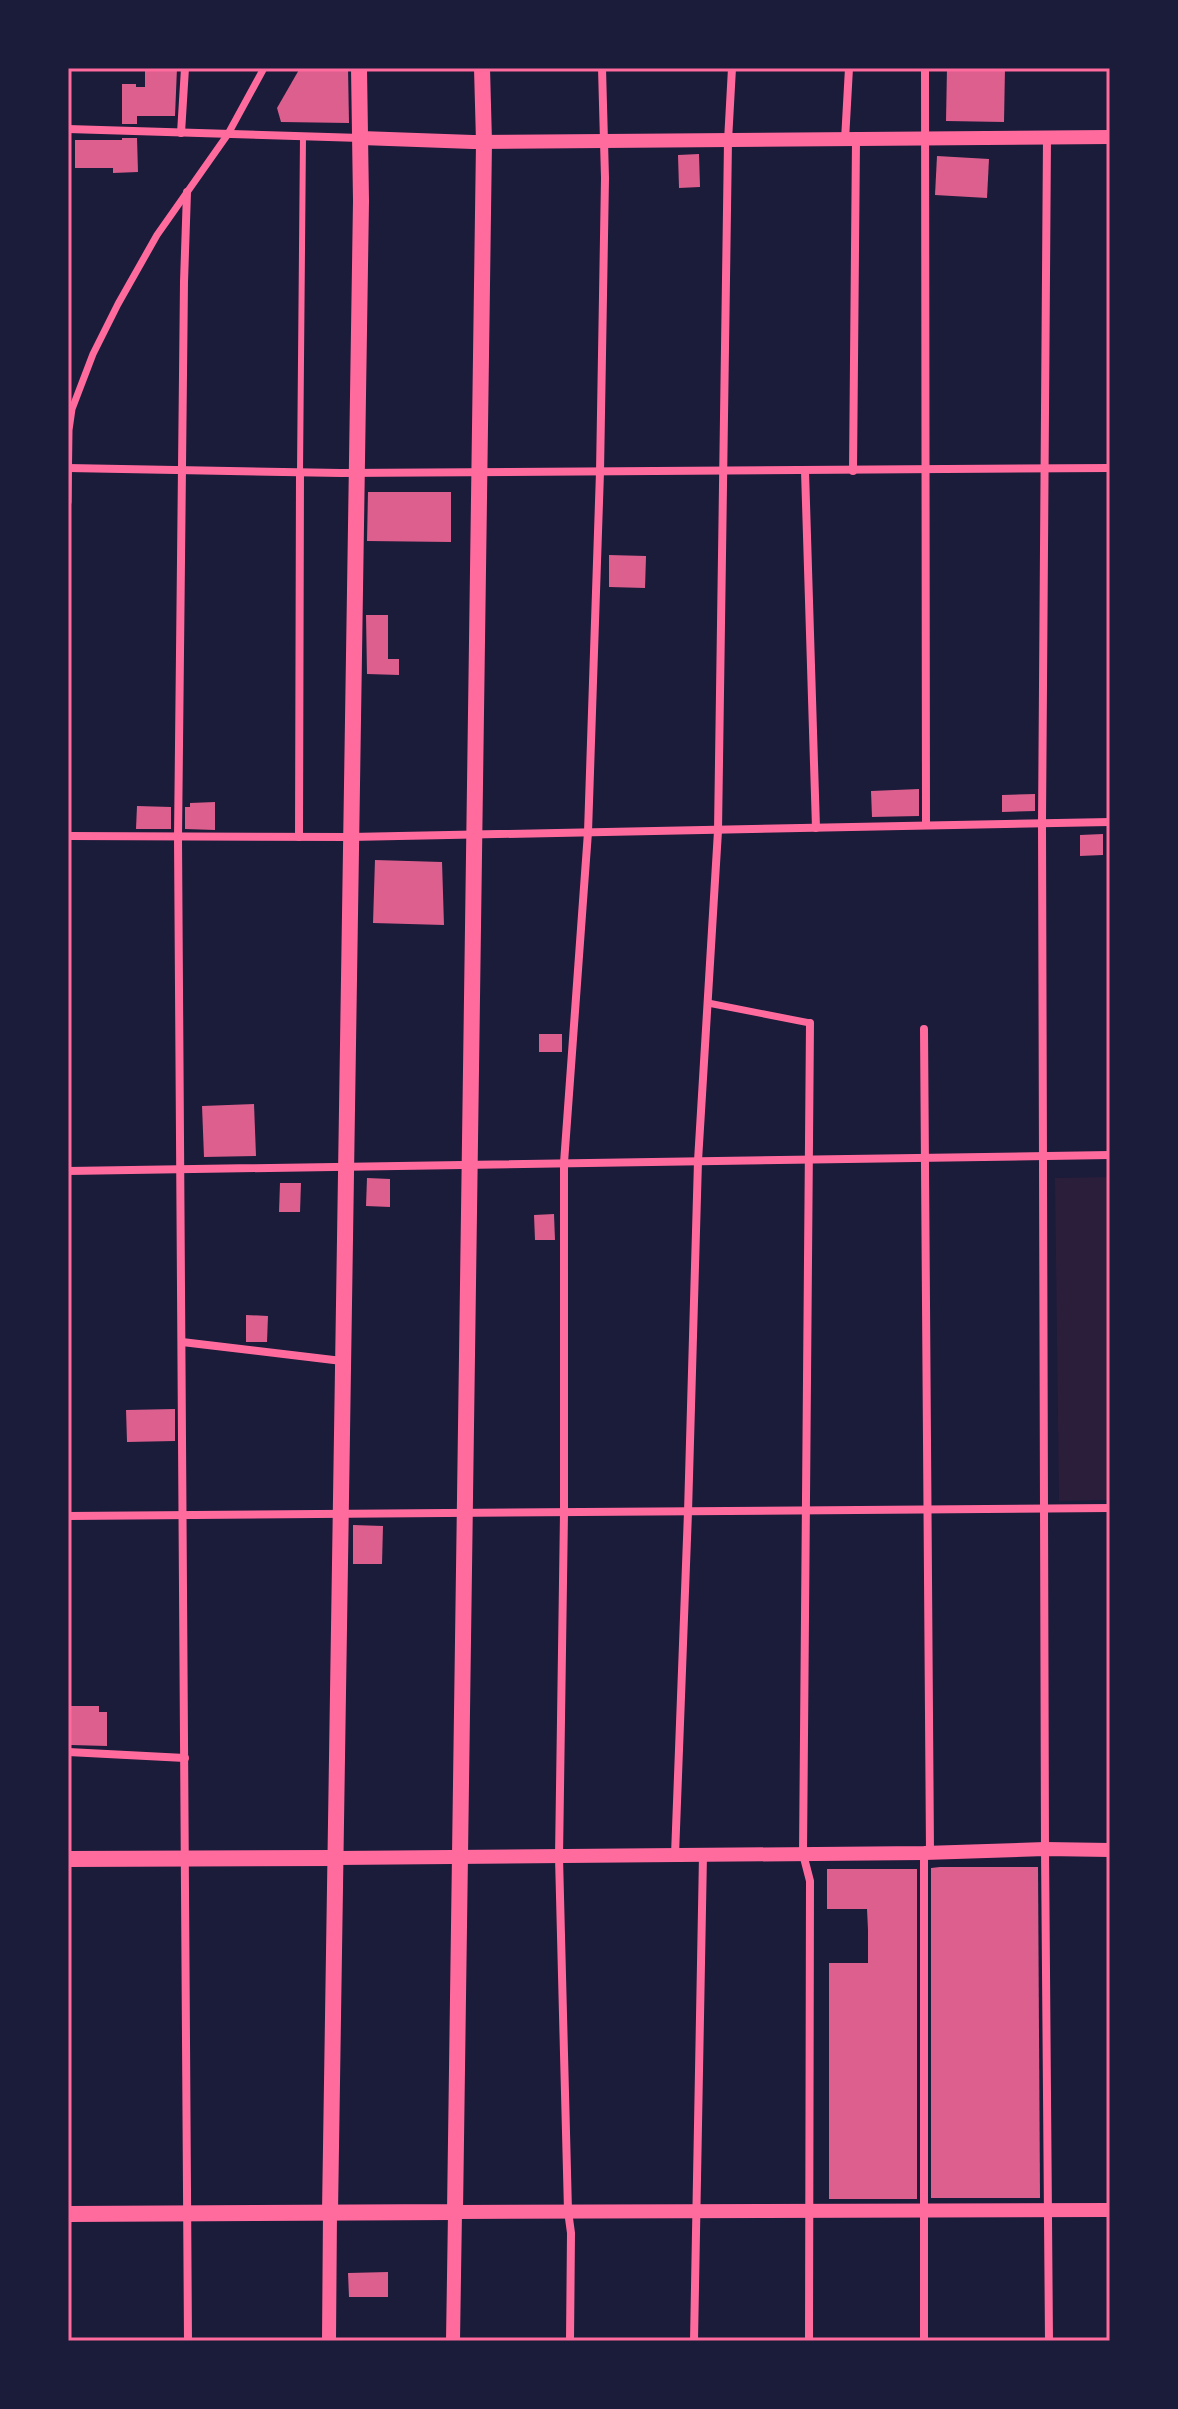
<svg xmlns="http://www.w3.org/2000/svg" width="1178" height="2409" font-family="Lato,sans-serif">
  <rect width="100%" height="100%" fill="#1b1b3a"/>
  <polygon fill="#2a1e3b" points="1110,1177 1110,1500 1059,1501 1055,1178"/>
  <g fill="#dd5f8e">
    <polygon points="145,68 177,68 175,116 137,116 137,124 122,124 122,84 136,84 136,87 145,87"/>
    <polygon points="300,68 348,68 349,123 281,122 277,108"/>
    <polygon points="947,68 1005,68 1004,122 946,121"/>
    <polygon points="122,138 137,138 138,172 113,173 113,168 75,168 75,140 122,140"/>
    <polygon points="699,154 700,187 679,188 678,155"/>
    <polygon points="937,156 989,159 987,198 935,195"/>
    <polygon points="368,492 451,492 451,542 367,541"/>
    <polygon points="609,555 646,556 645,588 609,587"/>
    <polygon points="366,615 388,615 388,659 399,659 399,675 367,674"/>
    <polygon points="919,789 919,816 872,817 871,791"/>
    <polygon points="1035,794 1035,811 1002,812 1002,795"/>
    <polygon points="215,802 215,830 185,829 185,807 190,807 190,803"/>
    <polygon points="137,806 171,807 171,829 136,829"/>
    <polygon points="1103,834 1103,855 1080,856 1080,835"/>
    <polygon points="375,860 442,862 444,925 373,923"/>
    <rect x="539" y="1034" width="23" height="18"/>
    <polygon points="254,1104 256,1156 204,1157 202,1106"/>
    <polygon points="367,1178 390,1179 390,1207 366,1206"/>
    <polygon points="280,1183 301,1183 300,1212 279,1212"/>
    <polygon points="554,1214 555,1240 535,1240 534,1215"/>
    <polygon points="246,1315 268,1316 267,1342 246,1342"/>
    <polygon points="175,1409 175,1441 127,1442 126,1410"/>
    <polygon points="353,1525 383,1526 382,1564 353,1564"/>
    <polygon points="71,1706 99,1706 99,1712 107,1712 107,1746 71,1745"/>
    <polygon points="940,1867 1038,1867 1040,2198 931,2198 931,1868"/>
    <polygon points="827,1869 917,1869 917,2199 829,2199 829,1963 868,1963 868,1930 867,1909 827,1909"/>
    <polygon points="388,2272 388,2297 349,2297 348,2273"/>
  </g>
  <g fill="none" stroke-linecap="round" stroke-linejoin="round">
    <polyline stroke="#ff6b9d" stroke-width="6" points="300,472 303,137"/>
    <g stroke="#ff6b9d" stroke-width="7">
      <polyline points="68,502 69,430 72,409 93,354 118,304 157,235 228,134 264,68"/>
      <polyline points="708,1003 810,1023"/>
    </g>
    <g stroke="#ff6b9d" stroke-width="8">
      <polyline points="925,68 926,824"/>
      <polyline points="68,129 361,138"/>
      <polyline points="181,133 185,68"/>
      <polyline points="1047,138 1042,822 1045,1849 1049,2341"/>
      <polyline points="845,140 849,68"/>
      <polyline points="187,192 184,282 178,838 188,2341"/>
      <polyline points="68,468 341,473 1110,468"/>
      <polyline points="805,471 816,828"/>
      <polyline points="853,471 856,140"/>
      <polyline points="68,836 350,837 1110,822"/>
      <polyline points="299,837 300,472"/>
      <polyline points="924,1029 930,1852"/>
      <polyline points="68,1171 1110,1155"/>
      <polyline points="182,1342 342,1361"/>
      <polyline points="68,1516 1110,1508"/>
      <polyline points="68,1752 185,1758"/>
      <polyline points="924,1853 924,2341"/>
      <polyline points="675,1855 688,1512 698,1161 718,831 728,141 732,68"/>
      <polyline points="570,2341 571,2233 568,2211 559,1857 564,1513 564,1163 588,832 600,472 605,178 602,68"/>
      <polyline points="694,2341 703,1855"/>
      <polyline points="809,2341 810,1881 803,1854 810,1023"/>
    </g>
    <g stroke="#ff6b9d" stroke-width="14">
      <polyline points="361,138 473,142 1110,137"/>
      <polyline points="336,1858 924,1853 1045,1849 1110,1850"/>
      <polyline points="329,2341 330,2212"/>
      <polyline points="453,2341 455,2212 1110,2210"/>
    </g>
    <g stroke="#ff6b9d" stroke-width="16">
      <polyline points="68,1859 336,1858"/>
      <polyline points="330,2212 361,201 359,68"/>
      <polyline points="68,2214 455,2212 484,142 482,68"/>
    </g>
  </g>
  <rect width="1178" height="2409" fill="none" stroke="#1b1b3a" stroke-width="140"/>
  <rect x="70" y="70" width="1038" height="2269" fill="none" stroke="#ff6b9d" stroke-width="3"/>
</svg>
